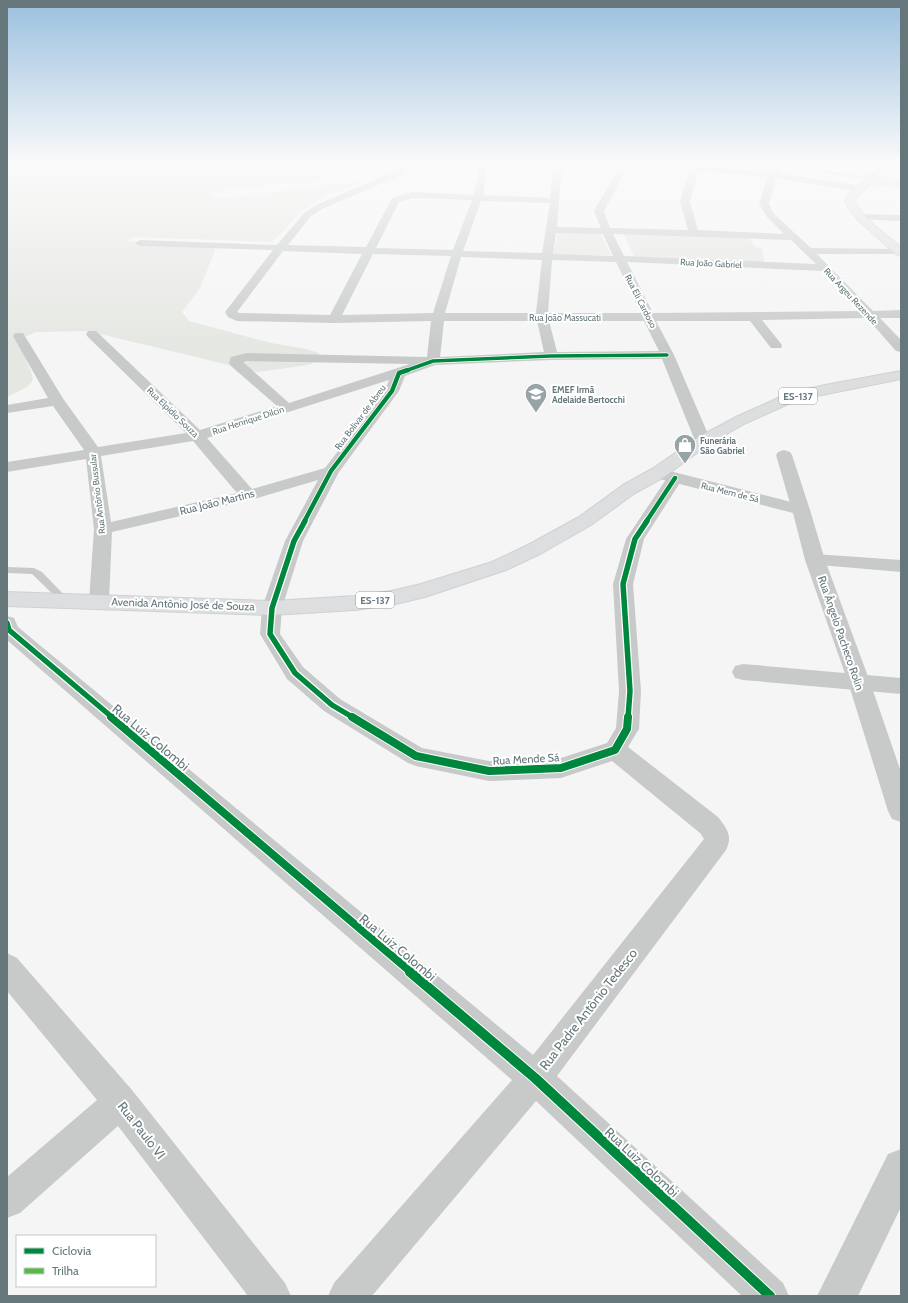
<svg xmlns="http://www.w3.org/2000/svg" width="908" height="1303" font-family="Cabin,sans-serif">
  <rect width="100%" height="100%" fill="#f5f5f5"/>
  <g fill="#e5e7e2">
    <path d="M 7,164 L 407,164 L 405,169 L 304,182 L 205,192 L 219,199 L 361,181 L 361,184 L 329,194 L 302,211 L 272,242 L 133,237 L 129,241 L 216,248 L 200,288 L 182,312 L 189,321 L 271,343 L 306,349 L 319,353 L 322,359 L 308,365 L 258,372 L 88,331 L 36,332 L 22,338 C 20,357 31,362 33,380 L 27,387 L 7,397 Z"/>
    <polygon points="558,233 600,233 611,255 553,255"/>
    <polygon points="623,233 749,237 755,247 762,248 765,263 635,258"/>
  </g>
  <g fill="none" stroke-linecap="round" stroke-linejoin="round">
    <g stroke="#d0d1d2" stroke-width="2">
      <g id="primary">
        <path d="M 869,177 L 901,181 L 901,187 L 871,183 L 855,199 C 855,213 890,238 901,247 L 901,256 L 897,255 L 857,219 L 845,203 L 847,196 L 866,178 Z"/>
        <polygon points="901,371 901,379 797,400 746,423 709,444 664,477 635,493 591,525 542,553 506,570 425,597 391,605 355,610 272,615 7,606 7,592 272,601 355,596 391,591 421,584 492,562 528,545 579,517 623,485 652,469 697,438 736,417 787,394 825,385"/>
      </g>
    </g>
    <g fill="#c8caca" fill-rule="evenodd">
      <polygon points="808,168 870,178 872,179 870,180 807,170"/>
      <polygon points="7,567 34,568 42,572 69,600 67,602 61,602 32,574 7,573"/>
    </g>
    <g fill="#c8caca" fill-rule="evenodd">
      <path d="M 403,164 L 411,164 L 410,169 L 404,174 L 322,209 L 311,216 L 288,245 L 366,247 L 392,198 L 412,192 L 474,195 L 480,164 L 488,164 L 483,195 L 550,198 L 554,164 L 562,164 L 557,227 L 601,228 L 594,211 L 621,164 L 629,164 L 604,211 L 610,228 L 688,230 L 680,202 L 690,170 L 642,166 L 638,164 L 693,166 L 695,164 L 703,164 L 701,166 L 769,172 L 772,164 L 780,164 L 777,173 L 861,186 L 865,189 L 861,192 L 776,178 L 769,204 L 774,214 L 811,248 L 901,249 L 901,253 L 898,254 L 817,254 L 873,311 L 901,310 L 901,318 L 880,318 L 901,340 L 901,352 L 896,351 L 867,318 L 762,320 L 782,345 L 781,348 L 771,348 L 750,321 L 656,321 L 674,355 L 711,441 L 708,444 L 703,446 L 698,444 L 695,441 L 662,359 L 551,360 L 435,365 L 405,376 L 399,391 L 339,472 L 303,541 L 282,608 L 280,634 L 303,667 L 340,699 L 422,748 L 489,761 L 561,758 L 607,743 L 616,728 L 619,691 L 613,584 L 626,539 L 669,475 L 675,473 L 681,475 L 683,478 L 644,539 L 633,584 L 641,691 L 639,729 L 628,747 L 718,817 C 727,829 733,836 726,850 L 557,1076 L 783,1283 L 789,1296 L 742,1296 L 536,1101 L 372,1296 L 328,1296 L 334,1283 L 512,1080 L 7,640 L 7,616 L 14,618 L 18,627 L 533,1055 L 704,839 L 700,833 L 612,761 L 561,778 L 489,781 L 416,766 L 408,763 L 324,711 L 287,679 L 260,634 L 262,608 L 285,541 L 318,480 L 254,499 L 112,532 L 109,601 L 106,606 L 99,608 L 92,606 L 89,601 L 94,529 L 86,459 L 7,472 L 7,462 L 84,450 L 53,406 L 7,413 L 7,405 L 48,398 L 13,336 L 15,333 L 23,333 L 64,400 L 98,447 L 186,433 L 88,337 L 86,334 L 88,331 L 96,331 L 200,430 L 277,406 L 231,366 L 229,363 L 231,357 L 247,353 L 427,357 L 431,321 L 334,323 L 237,321 L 228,317 L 225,312 L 273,250 L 140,246 L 135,243 L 140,240 L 277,245 L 305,212 L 316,205 L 398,170 L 403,166 ZM 698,171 L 768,177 L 759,204 L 767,217 L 784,234 L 698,230 L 690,202 ZM 412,198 L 472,200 L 453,250 L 376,248 L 399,202 ZM 481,201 L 550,203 L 542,253 L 463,251 ZM 556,233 L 603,234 L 613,256 L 553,254 ZM 613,234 L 791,240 L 816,264 L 624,256 ZM 283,251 L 362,254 L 330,315 L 240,313 L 237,312 ZM 373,254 L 451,256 L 433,313 L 342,315 ZM 461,257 L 542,260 L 536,313 L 445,313 ZM 552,260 L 616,262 L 641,313 L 548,313 ZM 627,262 L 823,271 L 860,311 L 653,313 ZM 444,321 L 537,321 L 544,352 L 440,357 ZM 549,321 L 644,321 L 659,351 L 557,352 ZM 247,361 L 410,364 L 289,403 L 243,362 ZM 389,380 L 385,390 L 325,468 L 252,489 L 207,438 ZM 193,441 L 237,493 L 111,522 L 101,456 Z"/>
      <polygon points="860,214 901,215 901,221 857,219 855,217"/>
      <polygon points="784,450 790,452 792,455 810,510 807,514 801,515 795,514 792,510 776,455 778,452"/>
      <polygon points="815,554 901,560 901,572 808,564 806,560 808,556"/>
      <polygon points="743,664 901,678 901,694 743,680 735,678 732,672 735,666"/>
      <polygon points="7,953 17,958 132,1090 285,1283 291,1296 248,1296 118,1126 20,1213 7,1218 7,1177 97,1100 7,991"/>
    </g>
    <g fill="#c8caca" fill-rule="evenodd">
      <polygon points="880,164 889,164 872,182 866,182 865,180 866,178"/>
      <polygon points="658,468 807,506 810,510 825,560 870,682 901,772 901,822 892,819 888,811 848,682 805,560 793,513 652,477 649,473 652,469"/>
      <polygon points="901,1149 901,1207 858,1296 817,1296 888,1154"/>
    </g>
    <use href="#primary" fill="#dddedf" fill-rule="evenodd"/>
    <polyline stroke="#58b947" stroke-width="2" stroke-dasharray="4.5 2" stroke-linecap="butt" points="220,164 259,164"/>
    <g stroke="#fff" stroke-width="5">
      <polyline id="cycleway-far4" points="405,371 433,361 551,356 667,355"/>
    </g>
    <g stroke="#fff" stroke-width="6">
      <g id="cycleway-far3">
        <polyline points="304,522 331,471 392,391 399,373 408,370"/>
        <polyline points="646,522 675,478"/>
      </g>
    </g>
    <g stroke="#fff" stroke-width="8">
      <g id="cycleway-far2">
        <polyline points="305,521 294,541 272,608 270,634 295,673 332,705 354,718"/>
        <polyline points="7,623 9,630 113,718"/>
        <polyline points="628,718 630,691 623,584 635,539 647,521"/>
      </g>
    </g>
    <g stroke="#fff" stroke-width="10">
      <g id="cycleway-far1">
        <polyline points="111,717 412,973"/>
        <polyline points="352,717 416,756 489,771 561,768 615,750 627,729 628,717"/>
      </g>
    </g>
    <g stroke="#fff" stroke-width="12">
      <polyline id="cycleway" points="410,972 535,1078 770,1296"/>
    </g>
    <use href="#cycleway-far4" stroke="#00873e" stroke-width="3.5"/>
    <use href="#cycleway-far3" stroke="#00873e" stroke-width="4.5"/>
    <use href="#cycleway-far2" stroke="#00873e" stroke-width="5.5"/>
    <use href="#cycleway-far1" stroke="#00873e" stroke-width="8"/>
    <use href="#cycleway" stroke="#00873e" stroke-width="10"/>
  </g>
  <linearGradient id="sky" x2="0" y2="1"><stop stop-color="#9bc0df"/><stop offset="0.47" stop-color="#fafafa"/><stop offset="1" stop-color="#fafafa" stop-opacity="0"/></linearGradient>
  <rect width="908" height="347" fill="url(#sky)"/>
  <defs>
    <g id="school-pin" transform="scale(1.15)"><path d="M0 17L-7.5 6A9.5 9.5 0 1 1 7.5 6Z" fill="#97a3a6" stroke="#fff"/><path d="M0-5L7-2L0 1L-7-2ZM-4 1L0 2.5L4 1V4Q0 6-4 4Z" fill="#fff"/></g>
    <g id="shop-pin" transform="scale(1.15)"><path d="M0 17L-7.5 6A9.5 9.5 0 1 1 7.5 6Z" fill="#97a3a6" stroke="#fff"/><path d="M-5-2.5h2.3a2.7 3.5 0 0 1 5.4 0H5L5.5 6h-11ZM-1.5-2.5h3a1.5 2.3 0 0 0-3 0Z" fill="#fff"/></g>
  </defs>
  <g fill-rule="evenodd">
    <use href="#school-pin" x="536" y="394"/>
    <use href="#shop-pin" x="685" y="445"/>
  </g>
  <g text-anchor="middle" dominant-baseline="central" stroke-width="4" stroke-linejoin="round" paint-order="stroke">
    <g font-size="9" fill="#65777b" stroke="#fff">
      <text transform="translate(711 263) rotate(3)">Rua João Gabriel</text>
      <text transform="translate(851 296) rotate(47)">Rua Argeu Rezende</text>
      <text transform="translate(641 301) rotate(63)">Rua Eli Cardoso</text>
      <text x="565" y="317">Rua João Massucati</text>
      <text transform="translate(173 412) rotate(44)">Rua Elpídio Souza</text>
      <text transform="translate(360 417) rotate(-53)">Rua Bolivar de Abreu</text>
      <text transform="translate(248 420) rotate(-18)">Rua Henrique Dilcin</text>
      <text transform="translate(730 492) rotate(14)">Rua Mem de Sá</text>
      <text transform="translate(97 494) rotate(-97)">Rua Antônio Bussular</text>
    </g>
    <g font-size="9" font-weight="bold" fill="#65777b" stroke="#fff" text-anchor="start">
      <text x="552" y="389">EMEF Irmã<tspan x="552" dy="10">Adelaide Bertocchi</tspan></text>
      <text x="700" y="440">Funerária<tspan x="700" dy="10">São Gabriel</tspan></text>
    </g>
    <g fill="#fff" stroke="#93a0a3" stroke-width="1">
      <rect x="779" y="388" width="38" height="16" rx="3"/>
      <rect x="356" y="592" width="38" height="16" rx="3"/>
    </g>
    <g font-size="10" font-weight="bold" fill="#65777b">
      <text x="798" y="396">ES-137</text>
      <text x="375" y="600">ES-137</text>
    </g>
    <g font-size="11" fill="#65777b" stroke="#fff">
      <text transform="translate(217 502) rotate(-14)">Rua João Martins</text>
      <text transform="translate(183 604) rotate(2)">Avenida Antônio José de Souza</text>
      <text transform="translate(841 633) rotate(71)">Rua Ângelo Pacheco Rolin</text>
      <text transform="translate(526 759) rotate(-3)">Rua Mende Sá</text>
    </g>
    <g font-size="13" fill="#65777b" stroke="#fff">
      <text transform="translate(151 737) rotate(40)">Rua Luiz Colombi</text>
      <text transform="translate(398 947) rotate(40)">Rua Luiz Colombi</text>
      <text transform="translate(588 1009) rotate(-52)">Rua Padre Antônio Tedesco</text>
      <text transform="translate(142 1130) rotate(52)">Rua Paulo VI</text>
      <text transform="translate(642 1162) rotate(43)">Rua Luiz Colombi</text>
    </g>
  </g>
  <rect width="908" height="1303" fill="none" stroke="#65777b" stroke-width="16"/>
  <rect x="16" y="1235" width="140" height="52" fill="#ffffff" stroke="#c1c9ca"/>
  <rect x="24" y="1248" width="20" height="6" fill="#00873e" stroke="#c1c9ca"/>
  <text x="52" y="1255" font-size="12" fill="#65777b">Ciclovia</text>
  <rect x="24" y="1268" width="20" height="6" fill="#58b947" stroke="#c1c9ca"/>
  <text x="52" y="1275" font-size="12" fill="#65777b">Trilha</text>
</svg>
